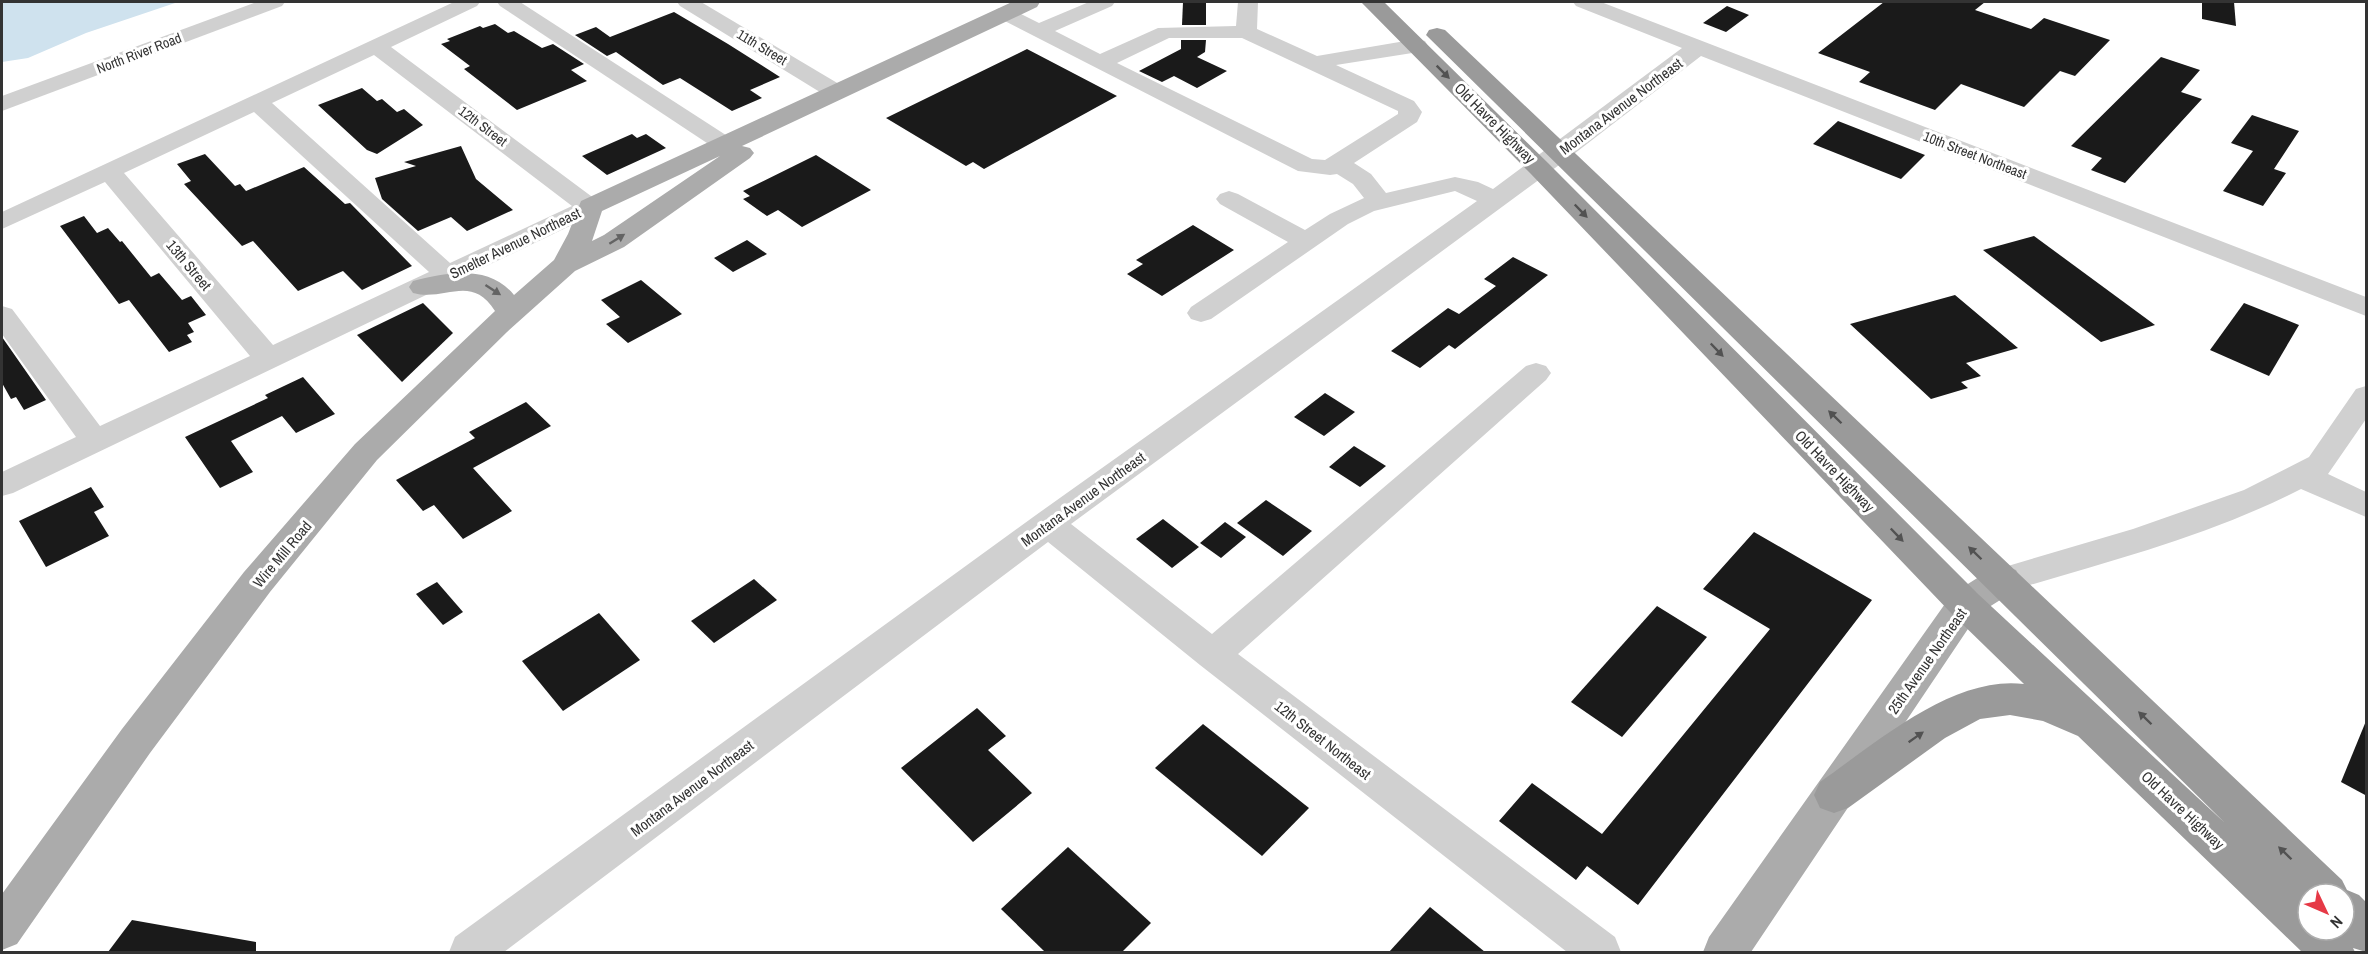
<svg xmlns="http://www.w3.org/2000/svg" width="2368" height="954" font-family="'Archivo Narrow',sans-serif">
  <rect width="100%" height="100%" fill="#fff"/>
  <polygon fill="#cfe2ee" points="2,2 178,2 86,33 28,58 2,62"/>
  <g fill="#1a1a1a">
    <polygon points="1183,2 1206,2 1206,25 1182,25"/>
    <polygon points="1884,2 1985,2 1975,10 2031,29 2044,18 2110,40 2075,76 2060,71 2024,107 1961,84 1935,110 1859,82 1870,72 1818,53"/>
    <polygon points="2202,2 2234,2 2236,26 2202,19"/>
    <polygon points="1727,6 1749,15 1726,32 1703,23"/>
    <polygon points="674,12 728,44 780,77 750,90 762,98 732,111 680,78 663,85 616,52 607,56 575,35 596,27 610,37"/>
    <polygon points="495,24 508,33 514,31 542,48 553,44 584,64 571,70 587,81 517,110 464,69 470,66 441,44 450,41 447,39 480,26 483,28"/>
    <polygon points="1181,40 1206,40 1205,52 1197,57 1227,71 1197,88 1174,76 1162,82 1139,71 1181,49"/>
    <polygon points="1027,49 1117,96 984,169 973,162 966,166 886,118"/>
    <polygon points="2161,57 2200,70 2181,92 2202,99 2125,183 2091,170 2102,158 2071,146"/>
    <polygon points="362,88 377,101 382,99 397,112 404,109 423,125 377,154 367,150 318,105"/>
    <polygon points="2252,115 2299,131 2274,169 2286,173 2263,206 2223,191 2253,151 2231,143"/>
    <polygon points="1838,121 1925,155 1901,179 1813,144"/>
    <polygon points="632,134 637,138 646,134 666,148 607,175 582,156"/>
    <polygon points="461,146 476,179 513,210 467,231 451,217 418,231 382,199 375,178 416,166 404,162"/>
    <polygon points="205,154 235,186 240,184 246,191 304,167 345,204 350,203 352,205 412,266 362,290 343,271 298,291 253,241 242,246 184,184 191,181 177,164"/>
    <polygon points="816,155 871,190 802,227 778,210 767,216 743,199 750,196 743,191"/>
    <polygon points="84,216 97,233 108,228 120,242 122,241 151,277 159,273 182,300 191,296 206,315 188,323 194,332 187,335 192,342 169,352 129,300 119,304 60,226"/>
    <polygon points="1193,225 1234,250 1162,296 1127,274 1143,264 1136,260"/>
    <polygon points="2034,236 2155,325 2101,342 1983,250"/>
    <polygon points="747,240 767,254 733,272 714,258"/>
    <polygon points="1513,257 1548,275 1455,349 1449,345 1420,368 1391,351 1448,308 1459,314 1496,286 1484,279"/>
    <polygon points="641,280 682,314 628,343 606,324 620,317 601,300"/>
    <polygon points="1955,295 2018,348 1966,363 1981,376 1961,382 1968,388 1931,399 1850,324"/>
    <polygon points="423,303 453,333 402,382 357,335"/>
    <polygon points="2244,303 2299,325 2269,376 2210,350"/>
    <polygon points="2,337 46,400 24,410 16,397 11,399 2,383"/>
    <polygon points="303,377 335,414 296,433 282,416 231,441 253,472 220,488 185,437 268,398 265,395"/>
    <polygon points="1325,393 1355,412 1324,436 1294,417"/>
    <polygon points="526,402 551,426 473,468 512,511 463,539 434,505 423,511 396,480 475,438 469,432"/>
    <polygon points="1354,446 1386,466 1360,487 1329,467"/>
    <polygon points="91,487 104,507 94,512 109,536 46,567 19,521"/>
    <polygon points="1266,500 1312,531 1283,556 1237,523"/>
    <polygon points="1163,519 1199,547 1172,568 1136,539"/>
    <polygon points="1225,522 1246,537 1221,558 1200,543"/>
    <polygon points="1754,532 1872,600 1638,905 1587,866 1576,880 1499,821 1532,783 1602,834 1770,629 1703,589"/>
    <polygon points="754,579 777,600 714,643 691,621"/>
    <polygon points="437,582 463,612 443,625 416,594"/>
    <polygon points="1657,606 1707,637 1622,737 1571,702"/>
    <polygon points="599,613 640,660 563,711 522,661"/>
    <polygon points="977,708 1006,736 988,750 1032,793 973,842 901,768"/>
    <polygon points="2366,721 2367,721 2367,796 2341,782"/>
    <polygon points="1203,724 1309,808 1262,856 1155,768"/>
    <polygon points="1068,847 1151,923 1122,952 1045,952 1001,909"/>
    <polygon points="1430,907 1485,952 1389,952"/>
    <polygon points="132,920 256,942 256,952 108,952"/>
  </g>
  <g fill="none" stroke-linecap="round" stroke-linejoin="round">
    <g fill="#d0d0d0" fill-rule="evenodd">
      <polygon points="257,2 285,2 282,6 2,111 2,96"/>
      <path d="M 454,2 L 480,2 L 477,6 L 391,47 L 599,202 L 603,207 L 599,212 L 13,493 L 2,496 L 2,472 L 76,437 L 2,334 L 2,306 L 12,309 L 100,426 L 250,356 L 105,182 L 2,229 L 2,212 ZM 374,55 L 572,206 L 450,263 L 272,103 ZM 254,112 L 429,272 L 273,345 L 124,173 Z"/>
      <polygon points="497,2 520,2 732,139 736,144 732,149 724,151 716,149 500,6"/>
      <polygon points="677,2 701,2 844,87 847,92 844,97 836,99 828,97 680,6"/>
      <path d="M 1089,2 L 1115,2 L 1112,6 L 1055,31 L 1100,54 L 1158,28 L 1236,26 L 1238,2 L 1258,2 L 1257,29 L 1317,56 L 1417,39 L 1425,41 L 1428,46 L 1425,51 L 1336,65 L 1414,101 L 1422,112 L 1417,122 L 1354,163 L 1371,174 L 1386,193 L 1455,177 L 1478,182 L 1493,189 L 1682,48 L 1576,6 L 1573,2 L 1601,2 L 2366,297 L 2366,316 L 1701,56 L 1570,157 L 1071,524 L 1212,634 L 1526,366 L 1536,363 L 1546,366 L 1551,373 L 1546,380 L 1238,654 L 1615,937 L 1621,952 L 1567,952 L 1200,665 L 1048,542 L 504,952 L 449,952 L 455,937 L 1036,515 L 1477,201 L 1455,191 L 1374,211 L 1348,224 L 1211,319 L 1201,322 L 1191,319 L 1187,313 L 1191,307 L 1288,242 L 1220,204 L 1216,199 L 1220,194 L 1229,191 L 1238,194 L 1305,230 L 1330,214 L 1364,198 L 1353,184 L 1337,174 L 1330,175 L 1298,171 L 997,17 L 993,13 L 997,9 L 1004,7 L 1011,9 L 1039,23 ZM 1169,38 L 1242,38 L 1398,111 L 1398,114 L 1325,160 L 1312,159 L 1117,63 Z"/>
      <path d="M 2366,386 L 2366,419 L 2328,474 L 2366,492 L 2366,517 L 2301,489 C 2207,537 2103,563 2003,593 L 1991,589 L 1986,580 L 1991,571 L 2133,529 L 2244,490 L 2309,457 L 2356,389 Z"/>
    </g>
    <g fill="#ababab" fill-rule="evenodd">
      <path d="M 1012,2 L 1040,2 L 1037,7 L 742,146 L 750,148 L 754,153 L 750,158 L 624,247 L 575,271 L 507,332 L 377,460 L 270,592 L 150,753 L 17,944 L 2,950 L 2,894 L 122,729 L 244,572 L 355,444 L 495,311 C 471,273 445,302 413,293 L 409,287 L 413,281 C 447,272 489,264 514,295 L 554,260 L 568,234 L 581,201 ZM 720,156 L 604,235 L 592,241 L 602,211 Z"/>
      <polygon points="2003,566 2016,570 2021,580 2016,590 1978,614 1751,952 1703,952 1709,937 1952,594 1990,570"/>
    </g>
    <path fill="#9a9a9a" fill-rule="evenodd" d="M 1361,2 L 1384,2 L 1548,163 L 1978,594 L 2225,823 L 1426,35 L 1429,30 L 1437,28 L 1445,30 L 2342,880 L 2347,890 L 2359,895 L 2366,902 L 2366,952 L 2353,948 L 2355,952 L 2302,952 L 2078,736 L 2043,721 L 2010,715 L 1980,719 L 1945,738 L 1848,808 L 1834,813 L 1820,808 L 1814,795 L 1820,782 C 1876,743 1953,675 2024,684 L 1952,614 L 1530,173 ZM 2308,894 L 2344,894 L 2344,930 L 2308,930 Z"/>
  </g>
  <defs><path id="oneway-solid" d="M-6-.8H1V-3.2L6.5 0L1 3.2V.8H-6Z" transform="scale(1.5)"/></defs>
  <g fill="#525252">
    <use href="#oneway-solid" transform="translate(1443 72) rotate(45)"/>
    <use href="#oneway-solid" transform="translate(1581 211) rotate(46)"/>
    <use href="#oneway-solid" transform="translate(1717 350) rotate(46)"/>
    <use href="#oneway-solid" transform="translate(1835 417) rotate(-136)"/>
    <use href="#oneway-solid" transform="translate(1897 535) rotate(46)"/>
    <use href="#oneway-solid" transform="translate(1975 553) rotate(-136)"/>
    <use href="#oneway-solid" transform="translate(2145 718) rotate(-136)"/>
    <use href="#oneway-solid" transform="translate(1916 737) rotate(-35)"/>
    <use href="#oneway-solid" transform="translate(2285 853) rotate(-136)"/>
  </g>
  <g fill="#636363">
    <use href="#oneway-solid" transform="translate(617 239) rotate(-32)"/>
    <use href="#oneway-solid" transform="translate(493 290) rotate(33)"/>
  </g>
  <g text-anchor="middle" dominant-baseline="central" stroke-width="6" stroke-linejoin="round" paint-order="stroke">
    <g font-size="14" fill="#333" stroke="#fff">
      <text transform="translate(762 47) rotate(31)">11th Street</text>
      <text transform="translate(139 53) rotate(-21)">North River Road</text>
      <text transform="translate(483 126) rotate(37)">12th Street</text>
      <text transform="translate(1975 155) rotate(21)">10th Street Northeast</text>
    </g>
    <g font-size="15" fill="#333" stroke="#fff">
      <text transform="translate(1621 106) rotate(-37)">Montana Avenue Northeast</text>
      <text transform="translate(1495 123) rotate(45)">Old Havre Highway</text>
      <text transform="translate(515 243) rotate(-26)">Smelter Avenue Northeast</text>
      <text transform="translate(189 265) rotate(50)">13th Street</text>
      <text transform="translate(1835 471) rotate(46)">Old Havre Highway</text>
      <text transform="translate(1083 499) rotate(-36)">Montana Avenue Northeast</text>
      <text transform="translate(282 554) rotate(-50)">Wire Mill Road</text>
      <text transform="translate(1927 661) rotate(-55)">25th Avenue Northeast</text>
      <text transform="translate(1323 740) rotate(38)">12th Street Northeast</text>
      <text transform="translate(692 788) rotate(-37)">Montana Avenue Northeast</text>
      <text transform="translate(2183 810) rotate(43)">Old Havre Highway</text>
    </g>
  </g>
  <rect width="2368" height="954" fill="none" stroke="#333333" stroke-width="6"/>
  <g transform="translate(2326 912) rotate(134)"><circle r="28" fill="#ffffff" stroke="#adadad" stroke-width="1.5"/>
  <path d="M0-4.5L10 22L0 15L-10 22Z" fill="#e63946"/>
  <text y="-9" font-size="16" font-weight="bold" text-anchor="middle" fill="#333333">N</text>
  </g>
</svg>
